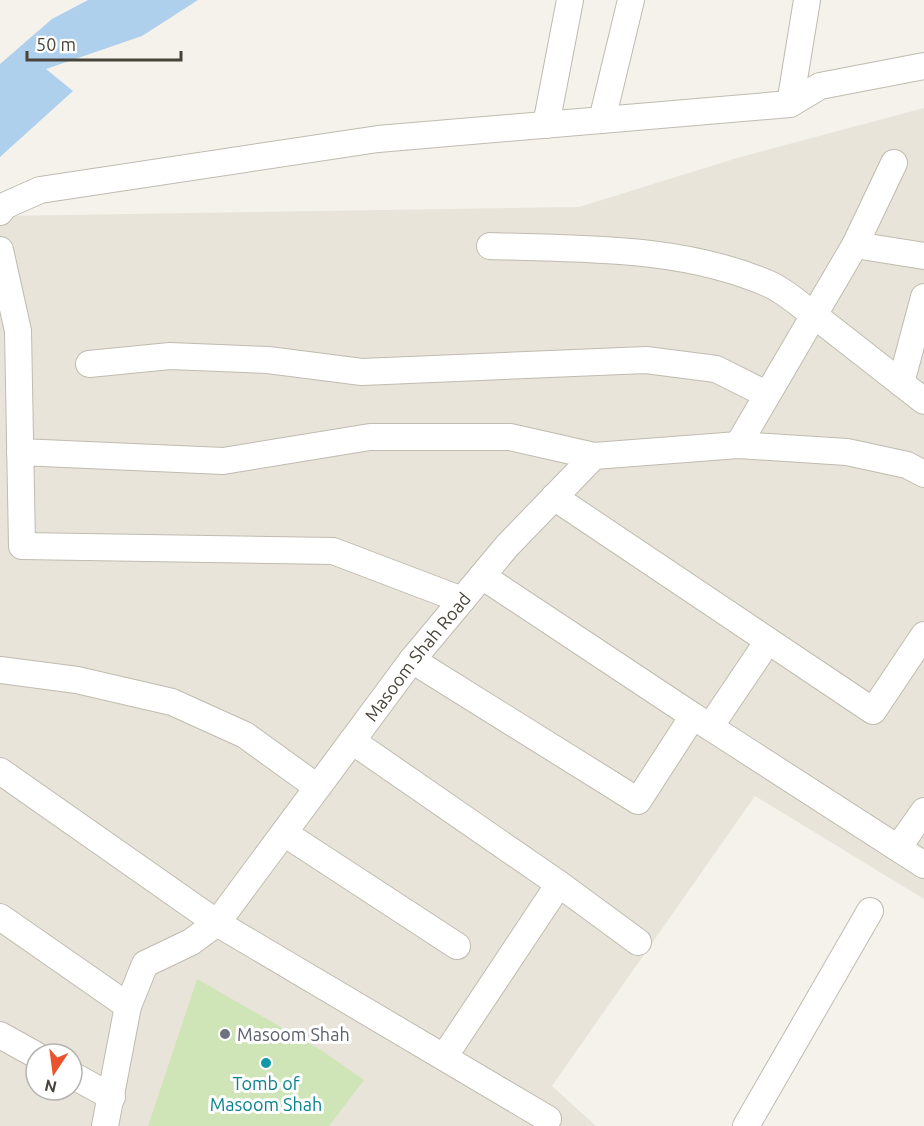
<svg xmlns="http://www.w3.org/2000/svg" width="924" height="1126" font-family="Ubuntu,sans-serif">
  <rect width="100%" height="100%" fill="#f5f2ec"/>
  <path fill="#e8e4da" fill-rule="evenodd" d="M 924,108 L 924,899 L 755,796 L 552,1086 L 596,1126 L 0,1126 L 0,216 L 579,207 L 737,158 ZM 36,1054 L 72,1054 L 72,1090 L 36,1090 Z"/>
  <polygon fill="#cfe5b8" points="197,979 321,1050 364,1080 329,1126 148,1126"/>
  <polygon fill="#aed0ec" points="88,0 198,0 142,36 46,69 73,91 0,157 0,64 52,19"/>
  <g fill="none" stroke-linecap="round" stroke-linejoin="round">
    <g stroke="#c0bbaf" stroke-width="28">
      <g id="minor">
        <polyline points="790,104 807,0"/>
        <polyline points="602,120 631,0"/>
        <polyline points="546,125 570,0"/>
        <polyline points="894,163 855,245 814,315 924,401"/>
        <polyline points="0,212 4,206 40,190 378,139 790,104 820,86 924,66"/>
        <polyline points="855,245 924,256"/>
        <path d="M 490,246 C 583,249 682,246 769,284 C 785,291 800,305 814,315 L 738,445"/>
        <polyline points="0,250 18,331 22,546 333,551 462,600"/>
        <polyline points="89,364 170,356 268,360 362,372 646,360 716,369 766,394"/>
        <polyline points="901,383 924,297"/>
        <polyline points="20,452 223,461 370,437 510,437 594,456"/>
        <polyline points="554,497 873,711 924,635"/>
        <polyline points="412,660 638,801 693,716 482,576"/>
        <polyline points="0,670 77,680 172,702 245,735 317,787"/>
        <polyline points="693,716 924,865"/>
        <polyline points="710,727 768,641"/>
        <polyline points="352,741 559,884 444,1057"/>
        <polyline points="0,771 217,923 548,1119"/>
        <polyline points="284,833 457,946"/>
        <polyline points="898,848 924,811"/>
        <polyline points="559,884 638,942"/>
        <polyline points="0,917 128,1006"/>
        <polyline points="0,1035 36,1055"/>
        <polyline points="72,1075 112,1097"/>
        <path id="s1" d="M 105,1126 L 128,1006 L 145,964 L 191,942 L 217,923 L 412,660 L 507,546 L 594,456 L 738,445 L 847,452 L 907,465 L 924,474"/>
        <polyline points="746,1126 870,911"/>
      </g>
    </g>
    <use href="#minor" stroke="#fff" stroke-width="26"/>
  </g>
  <circle fill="#6b7280" stroke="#fff" stroke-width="2" cx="225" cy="1034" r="6"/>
  <circle fill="#0f9aa8" stroke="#fff" stroke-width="2" cx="266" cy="1063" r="6"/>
  <g text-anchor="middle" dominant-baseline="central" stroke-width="6" stroke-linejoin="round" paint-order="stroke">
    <g font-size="18" fill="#49443a" stroke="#fff">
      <text stroke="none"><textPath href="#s1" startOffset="584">Masoom Shah Road</textPath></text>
    </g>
    <g font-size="18" fill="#5b616d" stroke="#fff" text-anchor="start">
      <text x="237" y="1034">Masoom Shah</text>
    </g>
    <g font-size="18" fill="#0d838f" stroke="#fff">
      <text x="266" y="1083">Tomb of<tspan x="266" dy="21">Masoom Shah</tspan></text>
    </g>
  </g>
  <g transform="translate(54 1072) rotate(193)"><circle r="28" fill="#ffffff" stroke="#b6b4b0" stroke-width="1.5"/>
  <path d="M0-4.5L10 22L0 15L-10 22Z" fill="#e9532e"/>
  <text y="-9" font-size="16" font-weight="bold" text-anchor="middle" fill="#49443a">N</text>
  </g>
  <path d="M27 51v9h154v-9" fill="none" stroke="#49443a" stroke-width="3"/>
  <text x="36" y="51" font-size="18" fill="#49443a" stroke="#ffffff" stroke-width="4.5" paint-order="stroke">50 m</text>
</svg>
